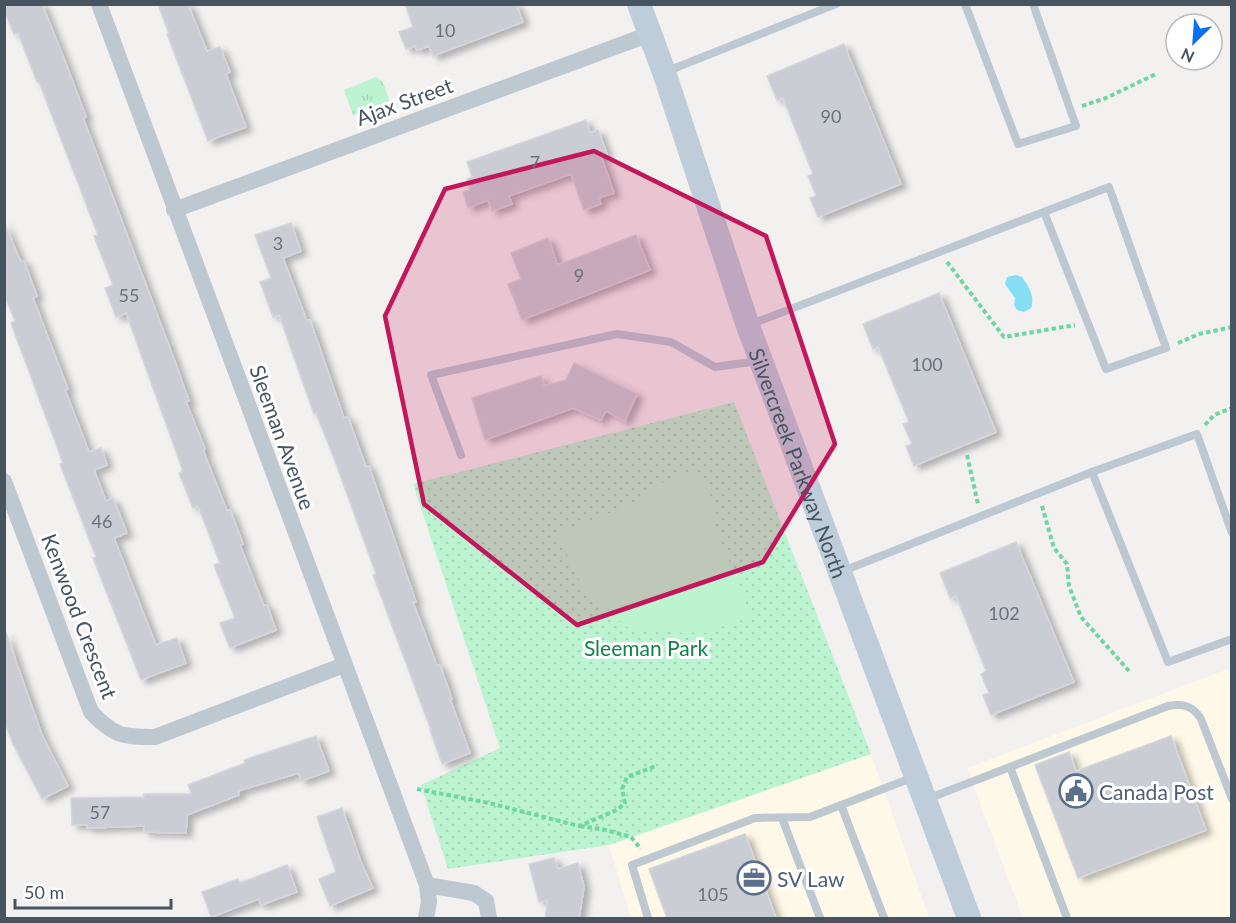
<svg xmlns="http://www.w3.org/2000/svg" width="1236" height="923" font-family="Lato,sans-serif">
  <defs>
    <pattern id="grass-tufts" width="24" height="20" patternUnits="userSpaceOnUse" patternTransform="scale(1.5)"><rect width="24" height="20" fill="#bcf4d1"/><path d="M3 7l-1-3M5 7V3M7 7l1-3M15 17l-1-3M17 17v-4M19 17l1-3" fill="none" stroke="#a3d3b6"/></pattern>
    <pattern id="park-dots" width="8" height="8" patternUnits="userSpaceOnUse" patternTransform="scale(1.5)"><rect width="8" height="8" fill="#bcf4d1"/><path d="M2 2h.1M6 6h.1" fill="none" stroke="#a3d3b6" stroke-width="1.8" stroke-linecap="round"/></pattern>
    <filter id="shadow"><feDropShadow dx="6" dy="4" stdDeviation="3" flood-color="#0004"/></filter>
  </defs>
  <rect width="100%" height="100%" fill="#f3f0f0"/>
  <g fill="#fef8e9">
    <polygon points="1231,668 1231,918 1023,918 967,768"/>
    <polygon points="871,754 929,918 631,918 609,845"/>
  </g>
  <path fill="url(#grass-tufts)" d="M 376,77 C 384,80 386,91 389,99 L 388,102 L 353,115 L 344,90 Z"/>
  <polygon fill="url(#park-dots)" points="734,402 871,754 609,845 448,869 421,785 500,748 413,484"/>
  <polygon fill="#bcf4d1" points="685,473 702,479 718,520 714,525 752,617 704,633 631,631 581,584 557,534 645,499 643,491"/>
  <path fill="#85def5" d="M 1016,275 L 1022,277 C 1029,287 1035,296 1031,308 L 1024,312 L 1017,310 L 1014,305 L 1015,298 L 1005,284 L 1007,277 Z"/>
  <g fill="#cacdd3" stroke="#d4d6dc" stroke-width="1.5" filter="url(#shadow)">
    <polygon points="4,4 42,4 65,61 86,117 83,118 174,359 189,401 186,402 205,449 203,450 227,511 230,510 243,544 240,545 264,606 267,605 276,630 230,648 220,623 235,618 214,565 220,563 198,506 193,508 179,473 183,471 126,313 116,317 105,288 113,285 94,236 98,235 39,82 37,82 18,33 14,34 4,10"/>
    <polygon points="158,4 188,4 207,51 220,47 230,72 226,74 246,127 208,141 167,34 169,34"/>
    <polygon points="405,4 516,4 523,22 433,56 429,46 417,50 415,46 406,49 399,32 413,27"/>
    <polygon points="844,44 901,184 818,217 810,198 816,196 808,176 813,174 783,98 777,100 767,76"/>
    <polygon points="586,120 590,133 598,130 607,154 601,156 614,193 599,198 601,204 584,210 571,174 509,196 512,204 492,211 488,200 468,208 463,192 470,190 467,179 472,177 467,162"/>
    <polygon points="4,223 21,262 24,261 37,296 33,298 68,389 65,390 89,452 101,448 107,465 94,470 106,501 113,498 127,533 114,538 156,645 177,638 186,663 141,680 93,558 96,557 60,464 63,463 11,323 15,321 4,294"/>
    <polygon points="291,223 301,251 283,258 307,321 310,320 344,418 348,417 366,467 369,466 416,602 413,602 437,666 440,665 452,699 450,699 470,753 442,764 430,730 431,730 373,575 376,574 335,461 316,413 314,414 279,315 273,317 260,282 271,278 255,235"/>
    <polygon points="636,235 650,270 522,320 508,284 521,279 511,253 548,238 558,265"/>
    <polygon points="939,293 996,432 914,466 906,446 912,444 903,424 909,422 878,347 873,349 863,324"/>
    <polygon points="574,363 637,394 625,421 606,411 601,420 573,408 485,440 472,398 541,376 544,386 566,380"/>
    <polygon points="1016,542 1074,682 991,715 983,695 989,693 981,674 986,671 956,596 950,598 940,573"/>
    <polygon points="6,633 42,735 68,786 42,799 13,744 4,720"/>
    <polygon points="316,736 329,771 301,781 299,773 238,791 239,795 187,815 186,833 144,832 144,826 87,828 87,825 72,825 71,798 144,797 144,794 192,794 188,785 245,763 244,760"/>
    <polygon points="1171,736 1206,830 1078,878 1035,765 1069,752 1076,771"/>
    <polygon points="342,808 361,862 373,888 330,906 319,879 336,872 317,817"/>
    <polygon points="745,834 776,918 667,918 649,869"/>
    <polygon points="554,858 558,869 578,863 584,887 579,918 545,918 548,900 539,902 529,864"/>
    <polygon points="287,865 297,892 261,905 259,899 211,917 202,892 238,879 240,883"/>
  </g>
  <g fill="none" stroke-linecap="round" stroke-linejoin="round">
    <g stroke="#70d5a3" stroke-width="4" stroke-dasharray="4.5 3" stroke-linecap="butt">
      <polyline points="1082,106 1106,98 1156,74"/>
      <polyline points="947,262 1004,337 1075,325"/>
      <polyline points="1178,343 1199,334 1232,327"/>
      <polyline points="1205,425 1214,415 1232,408"/>
      <polyline points="967,455 978,504"/>
      <polyline points="1042,506 1054,548 1067,564 1069,586 1081,617 1129,671"/>
      <polyline points="417,789 489,803 579,826 617,810 625,803 622,789 627,777 656,766"/>
      <polyline points="580,826 606,830 631,837 641,849"/>
    </g>
    <g stroke="#bdc8d1" stroke-width="8">
      <polyline points="965,4 1018,144 1076,126 1033,4"/>
      <polyline points="665,72 836,4"/>
      <polyline points="749,325 1109,187 1166,348 1106,369 1044,212"/>
      <polyline points="461,455 431,375 617,334 671,342 715,367 758,361"/>
      <polyline points="1092,472 1168,662 1232,639"/>
      <polyline points="843,571 1092,472 1197,434 1232,533"/>
      <polyline points="1010,767 1067,918"/>
      <path d="M 927,799 L 1168,706 C 1183,703 1193,706 1201,719 L 1232,799"/>
      <polyline points="841,805 884,918"/>
      <polyline points="782,818 820,918"/>
      <polyline points="648,918 632,865 755,818 810,817 914,777"/>
    </g>
    <g stroke="#bdc8d1" stroke-width="16">
      <polyline points="99,4 427,885 429,902 426,918"/>
      <polyline points="174,210 650,34"/>
      <path d="M 4,481 L 91,712 C 114,736 122,737 155,737 L 344,665"/>
      <polyline points="427,885 474,893 486,901 489,918"/>
    </g>
    <path stroke="#bfccd9" stroke-width="24" id="s1" d="M 639,4 L 664,72 L 748,326 L 969,918"/>
  </g>
  <path fill="#c2185b" fill-opacity="0.2" stroke="#c2185b" stroke-width="4.5" stroke-linejoin="round" d="M 594,151 L 766,236 L 835,444 L 763,562 L 577,625 L 424,504 L 385,316 L 445,189 Z"/>
  <defs>
    <g id="civic-ring" transform="scale(1.725)"><circle r="9.5" fill="#fff" stroke="#5c6f8a" stroke-width="1.5"/><path d="M-.6-6.5H3V-4.5H.6V-3L4-1V1h2V6H-6V1h2V-1L-.6-3ZM-1.2 2.5V6h2.4V2.5Z" fill="#5c6f8a"/></g>
    <g id="office-ring" transform="scale(1.725)"><circle r="9.5" fill="#fff" stroke="#5c6f8a" stroke-width="1.5"/><path d="M-6-3h4V-5.5h4V-3h4V5H-6ZM-1-4.5V-3h2v-1.5ZM-6 0V1H6V0Z" fill="#5c6f8a"/></g>
  </defs>
  <g fill-rule="evenodd">
    <use href="#civic-ring" x="1076" y="791"/>
    <use href="#office-ring" x="754" y="878"/>
  </g>
  <g text-anchor="middle" dominant-baseline="central" stroke-width="6" stroke-linejoin="round" paint-order="stroke">
    <g font-size="18" fill="#67727d">
      <text x="445" y="30">10</text>
      <text x="831" y="116">90</text>
      <text x="535" y="162">7</text>
      <text x="278" y="243">3</text>
      <text x="579" y="275">9</text>
      <text x="129" y="295">55</text>
      <text x="927" y="364">100</text>
      <text x="102" y="521">46</text>
      <text x="1004" y="613">102</text>
      <text x="100" y="812">57</text>
      <text x="713" y="894">105</text>
    </g>
    <g font-size="21" fill="#465460" stroke="#fff">
      <text transform="translate(404 101) rotate(-20)">Ajax Street</text>
      <text transform="translate(283 437) rotate(70)">Sleeman Avenue</text>
      <text stroke="none"><textPath href="#s1" startOffset="486">Silvercreek Parkway North</textPath></text>
      <text transform="translate(80 616) rotate(69)">Kenwood Crescent</text>
    </g>
    <g font-size="21" fill="#0e8448" stroke="#fff">
      <text x="646" y="647">Sleeman Park</text>
    </g>
    <g font-size="21" fill="#4e5e75" stroke="#fff" text-anchor="start">
      <text x="1099" y="791">Canada Post</text>
      <text x="777" y="878">SV Law</text>
    </g>
  </g>
  <rect width="1236" height="923" fill="none" stroke="#465460" stroke-width="12"/>
  <g transform="translate(1194 42) rotate(205)"><circle r="28" fill="#ffffff" stroke="#b5bbbf" stroke-width="1.5"/>
  <path d="M0-4.5L10 22L0 15L-10 22Z" fill="#0871f6"/>
  <text y="-9" font-size="16" font-weight="bold" text-anchor="middle" fill="#465460">N</text>
  </g>
  <path d="M15 899v9h156v-9" fill="none" stroke="#465460" stroke-width="3"/>
  <text x="24" y="899" font-size="18" fill="#465460" stroke="#ffffff" stroke-width="4.5" paint-order="stroke">50 m</text>
</svg>
